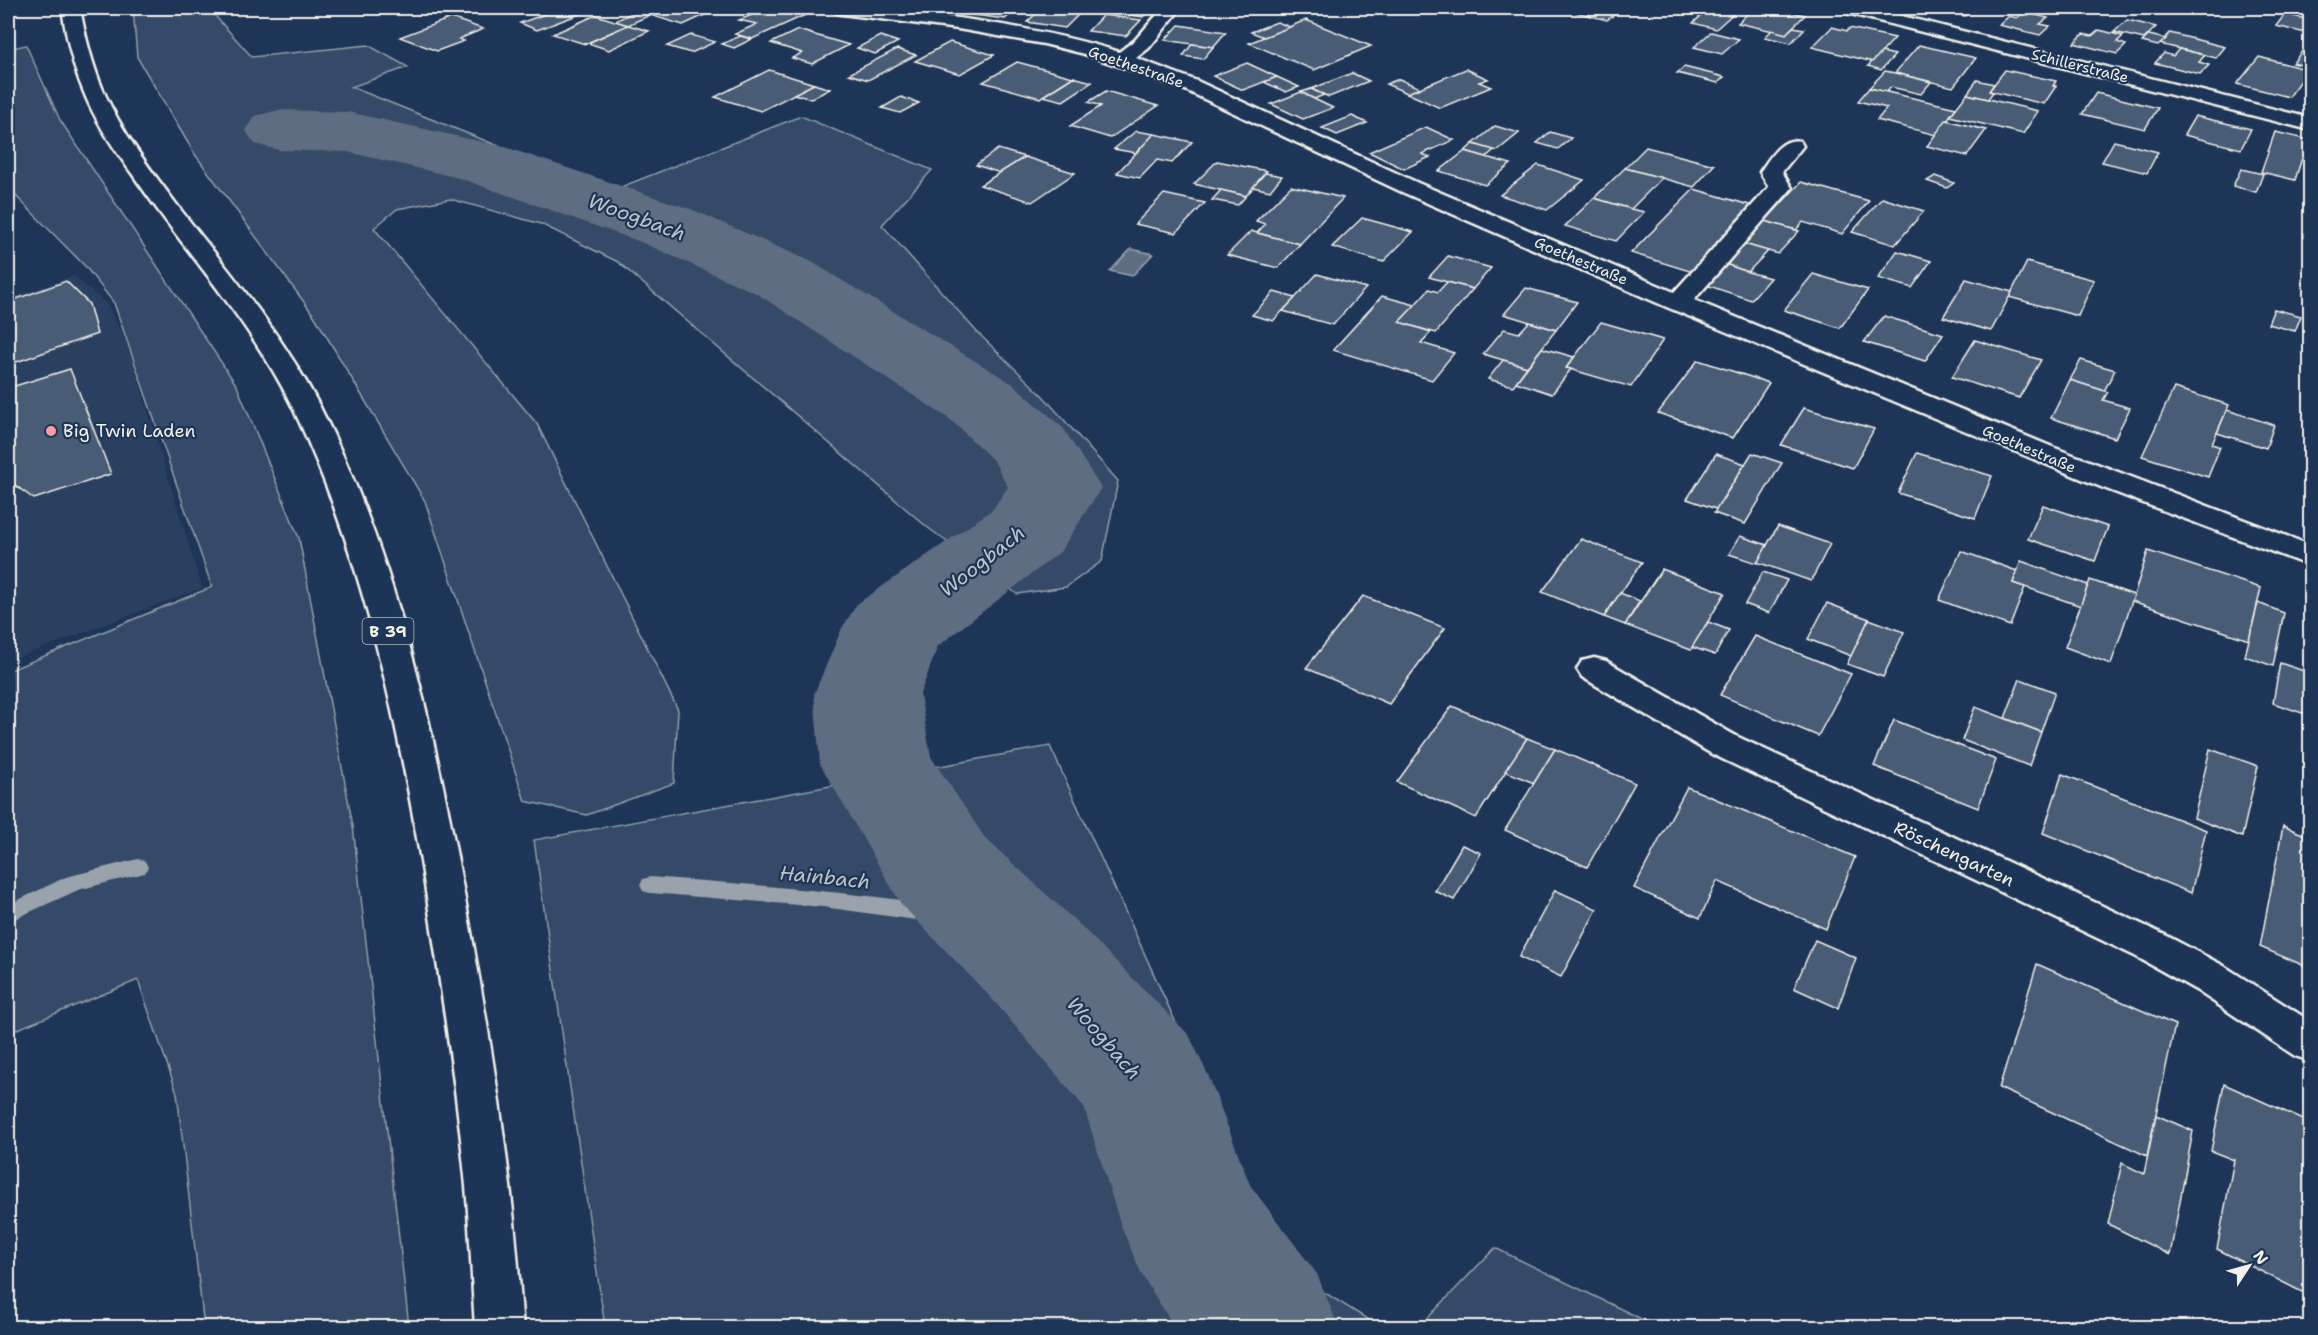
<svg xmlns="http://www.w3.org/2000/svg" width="2318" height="1335" font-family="'Shantell Sans',sans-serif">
  <rect width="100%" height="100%" fill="#1d3557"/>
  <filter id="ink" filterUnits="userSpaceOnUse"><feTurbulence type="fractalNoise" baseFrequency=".0167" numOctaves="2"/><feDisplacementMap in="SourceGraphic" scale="12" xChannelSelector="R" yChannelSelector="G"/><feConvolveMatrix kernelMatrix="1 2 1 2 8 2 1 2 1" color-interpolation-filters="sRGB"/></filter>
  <g filter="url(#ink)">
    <polygon fill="#2a4060" points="74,276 107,304 128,346 202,588 8,661 8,299"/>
    <g fill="#354a67" stroke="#949ea8" stroke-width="1.5">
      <polygon points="133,8 208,8 252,57 368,45 408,67 351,87 611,191 801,116 932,170 882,225 977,332 1043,396 1118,481 1102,561 1066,587 1017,594 927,527 618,262 541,224 450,199 397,209 374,228 537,424 678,710 674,783 587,815 525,801 425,501 315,317 194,153 137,57"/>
      <polygon points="26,45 60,120 237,386 299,538 353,826 409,1327 204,1327 177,1093 138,980 8,1033 8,671 212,587 114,303 85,266 8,188 8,49"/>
      <polygon points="1050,746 1186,1045 1224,1230 1380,1327 605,1327 534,840"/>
      <polygon points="1495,1248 1658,1327 1419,1327"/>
    </g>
    <polygon fill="#5e6d82" stroke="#9aa2ab" stroke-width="1.5" points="1131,249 1153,254 1132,276 1110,271"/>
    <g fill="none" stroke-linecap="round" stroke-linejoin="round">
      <g fill="#9aa2ab" fill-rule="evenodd">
        <polygon points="138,859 145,861 148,867 145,873 78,890 8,922 8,905 66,877"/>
        <path d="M 650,877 C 766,885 881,895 995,913 L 1002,916 L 1006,922 L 1002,928 L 995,931 L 823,907 L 650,893 L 643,891 L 640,885 L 643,879 Z"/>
      </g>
      <polygon fill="#5e6d82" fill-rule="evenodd" points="279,110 348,112 505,147 693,210 810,261 1013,384 1063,428 1101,488 1060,552 938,646 920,694 931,757 985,838 1081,926 1189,1035 1209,1077 1250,1185 1317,1274 1339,1328 1175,1328 1142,1275 1121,1226 1084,1107 993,1000 901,904 820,764 814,694 842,628 857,604 992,510 1008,487 994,461 951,420 756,293 641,242 459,178 348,152 279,150 255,144 245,130 255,116"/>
    </g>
    <g fill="#485b74" stroke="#f4f1e8" stroke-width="1.5">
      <polygon points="449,8 483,8 466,14"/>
      <polygon points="562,8 596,8 537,30 520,23"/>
      <polygon points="634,8 667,8 650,15 630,9"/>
      <polygon points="667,8 720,8 683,25 650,15"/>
      <polygon points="769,8 810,13 752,39 735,34 757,24 739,20"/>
      <polygon points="982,8 1018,8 1005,19 974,15"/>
      <polygon points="1042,8 1057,8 1082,11 1065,28 1027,22"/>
      <polygon points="1129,8 1151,8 1143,17 1123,14"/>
      <polygon points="1559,8 1624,8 1607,20"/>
      <polygon points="1668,8 1710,8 1701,15"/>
      <polygon points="1710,8 1717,8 1735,12 1716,29 1693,23"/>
      <polygon points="1753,8 1772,8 1805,15 1786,34 1738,23"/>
      <polygon points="1928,8 1974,8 1965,16"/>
      <polygon points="636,11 650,15 628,25 615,21"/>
      <polygon points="2024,12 2048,18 2040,24 2050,26 2040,35 1999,25 2009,16 2017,18"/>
      <polygon points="2285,14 2310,20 2310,34 2276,26"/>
      <polygon points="596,15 628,25 585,44 553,34"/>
      <polygon points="1103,15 1141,20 1126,36 1088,31"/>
      <polygon points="451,18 483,29 459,39 464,41 437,51 400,37"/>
      <polygon points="1306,20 1371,46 1314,70 1249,43"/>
      <polygon points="2127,20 2156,27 2144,39 2114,32"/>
      <polygon points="1277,22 1290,27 1264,37 1251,32"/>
      <polygon points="628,25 649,31 609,50 588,43"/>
      <polygon points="1179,25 1226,32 1213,47 1165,40"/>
      <polygon points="1793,27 1804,29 1791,43 1765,37 1772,30 1786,34"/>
      <polygon points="1832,27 1847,31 1850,28 1895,38 1873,62 1812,47"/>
      <polygon points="798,30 849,45 812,64 792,58 802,53 771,43"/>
      <polygon points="2099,30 2123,36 2117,42 2126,45 2117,54 2074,43 2083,34 2092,36"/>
      <polygon points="1711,32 1739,39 1722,54 1694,47"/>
      <polygon points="2170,33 2225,47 2216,58 2160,44"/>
      <polygon points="691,35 715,42 691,53 667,46"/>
      <polygon points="2149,35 2166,39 2158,46 2142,42"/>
      <polygon points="740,36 752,39 734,48 722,44"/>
      <polygon points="880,36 898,42 875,54 857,48"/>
      <polygon points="950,42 994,55 960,74 915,61"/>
      <polygon points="1192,44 1213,47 1203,59 1183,56"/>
      <polygon points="1919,45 1976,58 1953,87 1895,73"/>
      <polygon points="897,49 916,55 868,80 849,74"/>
      <polygon points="2179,49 2205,55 2199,62 2209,65 2200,74 2155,63 2164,53 2173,56"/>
      <polygon points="2302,51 2310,53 2310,67 2293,63"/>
      <polygon points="1882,52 1895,55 1881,70 1868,66"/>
      <polygon points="2259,57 2309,70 2289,97 2237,84"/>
      <polygon points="1017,62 1073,77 1040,98 983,82"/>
      <polygon points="1247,63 1277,77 1243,90 1213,76"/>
      <polygon points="1684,67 1724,77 1718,83 1677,73"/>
      <polygon points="1466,69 1488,79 1479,82 1491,87 1440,108 1407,93"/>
      <polygon points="769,70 814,84 761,111 715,97"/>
      <polygon points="2005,70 2056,81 2053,86 2056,86 2044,104 1989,91"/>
      <polygon points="1885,71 1895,73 1931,82 1921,94 1891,87 1887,92 1869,88"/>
      <polygon points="1352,73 1369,81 1329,97 1311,89"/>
      <polygon points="1073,77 1092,82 1063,101 1043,96"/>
      <polygon points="1277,77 1299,87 1286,92 1264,82"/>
      <polygon points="1399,79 1420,88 1407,93 1386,84"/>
      <polygon points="1977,80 1994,84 1989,91 1993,92 1988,99 1967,94"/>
      <polygon points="814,84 830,89 811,99 794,94"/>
      <polygon points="1869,88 1887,92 1956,108 1936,135 1877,120 1887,108 1858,101"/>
      <polygon points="1311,89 1324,95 1314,99 1301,92"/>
      <polygon points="1106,91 1158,106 1110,138 1070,126 1101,106 1088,102"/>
      <polygon points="1301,92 1314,99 1333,108 1303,119 1271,104"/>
      <polygon points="2096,93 2158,108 2145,129 2082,114"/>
      <polygon points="1967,94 1988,99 2038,111 2023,134 1950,116"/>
      <polygon points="901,97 919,103 900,113 882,108"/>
      <polygon points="1352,116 1367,123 1337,135 1322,128"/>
      <polygon points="2195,116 2251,129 2241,149 2184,135"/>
      <polygon points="1946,120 1986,130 1967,156 1927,146"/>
      <polygon points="1495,126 1519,133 1497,151 1473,144"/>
      <polygon points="1426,127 1454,140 1422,154 1430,157 1404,169 1369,152"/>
      <polygon points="1136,131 1154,134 1136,153 1114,149"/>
      <polygon points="1550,132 1571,138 1558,149 1537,143"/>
      <polygon points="2275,132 2310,140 2310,160 2302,158 2295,180 2261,172"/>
      <polygon points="1154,134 1192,142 1172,163 1157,160 1140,178 1117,173"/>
      <polygon points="2114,141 2158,152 2147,173 2102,162"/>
      <polygon points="1473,144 1494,150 1486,157 1465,151"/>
      <polygon points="1646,147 1714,165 1694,187 1625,168"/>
      <polygon points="998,149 1025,157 1000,173 976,165"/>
      <polygon points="1465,151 1486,157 1511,164 1485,185 1439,171"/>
      <polygon points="1025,157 1075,173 1032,202 980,185"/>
      <polygon points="1217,161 1267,171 1246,196 1194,184"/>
      <polygon points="1538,165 1584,180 1547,210 1500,195"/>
      <polygon points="1625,168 1662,178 1631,209 1594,198"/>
      <polygon points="2241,169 2263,174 2256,192 2233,186"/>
      <polygon points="1265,173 1282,176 1270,191 1253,187"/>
      <polygon points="1935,176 1954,183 1947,188 1927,181"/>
      <polygon points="1801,182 1869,201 1842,234 1803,222 1796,230 1765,221"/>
      <polygon points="1291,186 1343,198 1300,244 1257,233 1265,224 1256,221"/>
      <polygon points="1694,189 1756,207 1696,273 1631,253"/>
      <polygon points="1221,190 1246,196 1238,205 1212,200"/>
      <polygon points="1164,194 1205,203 1176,233 1135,224"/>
      <polygon points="1594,198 1631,209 1644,212 1616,241 1565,226"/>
      <polygon points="1882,198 1924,211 1895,245 1852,232"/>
      <polygon points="1362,218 1413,232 1383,262 1332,247"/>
      <polygon points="1765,221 1799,231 1778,254 1744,244"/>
      <polygon points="1251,231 1257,233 1300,244 1278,268 1227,255"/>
      <polygon points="1744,244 1768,251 1748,272 1725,264"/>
      <polygon points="1897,251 1931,261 1912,288 1878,278"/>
      <polygon points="1448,256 1491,268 1473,289 1429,277"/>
      <polygon points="2027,262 2094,280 2078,316 2009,297"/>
      <polygon points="1725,264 1748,272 1770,278 1751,300 1706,285"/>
      <polygon points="1317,274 1366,288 1333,325 1283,311"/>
      <polygon points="1813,274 1868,290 1840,328 1784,310"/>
      <polygon points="1966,279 2012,292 1991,331 1943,317"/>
      <polygon points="66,281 89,304 97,334 8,365 8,302"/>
      <polygon points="1447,282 1473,289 1436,333 1399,322 1429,289 1438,292"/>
      <polygon points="1526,288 1577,302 1556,330 1504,314"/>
      <polygon points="1274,292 1295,298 1273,321 1252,315"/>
      <polygon points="1382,296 1415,305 1399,322 1431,332 1421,343 1454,353 1432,380 1333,350"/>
      <polygon points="2274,309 2301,316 2295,331 2268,324"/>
      <polygon points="1884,316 1943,334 1925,361 1864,342"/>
      <polygon points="1529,322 1556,330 1527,367 1483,354 1504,329 1519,333"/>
      <polygon points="1601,322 1663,340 1631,387 1566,368"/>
      <polygon points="1975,340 2041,360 2019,398 1952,377"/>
      <polygon points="1542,348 1574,357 1566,368 1571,369 1552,394 1516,382"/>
      <polygon points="1503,360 1527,367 1513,386 1488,379"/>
      <polygon points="1698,360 1769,383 1733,438 1658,413"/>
      <polygon points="2081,360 2115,370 2104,391 2070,380"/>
      <polygon points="70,369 111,474 34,499 8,480 8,388"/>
      <polygon points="2070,380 2108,392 2103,400 2130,408 2115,438 2051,418"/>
      <polygon points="2174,388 2229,405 2212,444 2220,447 2208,477 2142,456"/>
      <polygon points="1804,408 1874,429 1853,468 1781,445"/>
      <polygon points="2227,410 2274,425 2266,448 2217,433"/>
      <polygon points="1752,453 1782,463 1745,524 1714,513"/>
      <polygon points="1917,453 1992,476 1975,518 1898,493"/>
      <polygon points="1716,454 1745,464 1716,509 1687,499"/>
      <polygon points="2043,505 2108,527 2095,561 2028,539"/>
      <polygon points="1778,526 1830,544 1811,581 1757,562"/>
      <polygon points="1740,536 1767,545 1757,563 1729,554"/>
      <polygon points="1581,539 1642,562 1604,617 1542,592"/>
      <polygon points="1961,551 2017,571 2013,583 2025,587 2010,626 1939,600"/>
      <polygon points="2148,551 2261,588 2249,640 2132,601"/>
      <polygon points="2021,561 2088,585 2081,606 2013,583"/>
      <polygon points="1662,569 1725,593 1691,650 1625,625"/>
      <polygon points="1763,572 1787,580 1769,613 1745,604"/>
      <polygon points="2090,580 2134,595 2111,664 2065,647"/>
      <polygon points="1620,593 1640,601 1625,625 1604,617"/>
      <polygon points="1363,596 1445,628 1389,704 1306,668"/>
      <polygon points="1827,603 1869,619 1851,656 1808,639"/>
      <polygon points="2258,603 2284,613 2273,666 2245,656"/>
      <polygon points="1869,619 1904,632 1883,677 1847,664"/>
      <polygon points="1708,622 1729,630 1715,655 1692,647"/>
      <polygon points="1755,636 1851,674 1818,736 1720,695"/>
      <polygon points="2280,663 2310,673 2308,715 2273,703"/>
      <polygon points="2020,679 2055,692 2041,732 2005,718"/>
      <polygon points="1452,706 1527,738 1476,818 1397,782"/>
      <polygon points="1975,707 2041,732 2029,766 1962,740"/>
      <polygon points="1894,720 1996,760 1978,808 1874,766"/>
      <polygon points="1527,738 1555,749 1534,783 1505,771"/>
      <polygon points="1555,749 1635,783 1587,867 1505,830"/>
      <polygon points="2210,749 2258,766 2242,837 2194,818"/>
      <polygon points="2062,774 2206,830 2191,893 2043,833"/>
      <polygon points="1687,787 1855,857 1826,929 1717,881 1700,918 1634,888"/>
      <polygon points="2283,826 2310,837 2310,968 2260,947"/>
      <polygon points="1462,845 1481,853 1454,900 1435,891"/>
      <polygon points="1555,890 1597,909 1561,977 1519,957"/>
      <polygon points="1815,940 1856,958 1838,1008 1794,988"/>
      <polygon points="2037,964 2175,1025 2147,1156 1999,1088"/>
      <polygon points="2224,1084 2310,1123 2310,1296 2217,1249 2234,1160 2211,1151"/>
      <polygon points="2156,1115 2193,1131 2170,1255 2108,1224 2122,1163 2144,1174"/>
    </g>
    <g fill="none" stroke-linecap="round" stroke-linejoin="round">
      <g stroke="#f4f1e8" stroke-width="5">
        <g id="minor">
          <path d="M 833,8 C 869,4 907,11 943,16 C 1002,24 1062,34 1119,52 L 1135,40 L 1163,8 L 1181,8 L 1149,48 L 1136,58 L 1197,81 L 1418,183 L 1674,292 L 1769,187 L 1760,172 C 1770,158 1781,137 1800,141 L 1803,146 L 1782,172 L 1792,188 L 1694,300 L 2055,448 L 2310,545 L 2310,566 L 2101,487 L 1669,308 L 1402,192 L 1183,89 L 1139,73 L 1081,53 L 1044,44 L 958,29 L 842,14 L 835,12 Z"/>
          <polygon points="1841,8 1870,8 2310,118 2310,130 1843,12"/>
          <polygon points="1594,658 1606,661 1736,736 2165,935 2224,966 2310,1021 2310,1061 2295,1056 2196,990 2137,957 1712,754 1582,677 1577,669 1582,661"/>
        </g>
      </g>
      <g stroke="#f4f1e8" stroke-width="5">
        <path id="major" d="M 62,8 L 80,8 C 85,36 92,64 103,90 C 122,133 152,172 180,209 C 230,273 283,335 320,407 C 395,555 432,721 462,883 C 481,984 498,1084 510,1186 C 516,1233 519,1280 523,1328 L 475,1328 C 472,1280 470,1233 466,1186 C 456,1085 441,985 425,885 C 398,722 364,558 293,408 C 252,323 186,253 133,175 C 114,149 95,121 83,90 C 72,64 66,36 62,8 Z"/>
      </g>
      <use href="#minor" fill="#1d3557" fill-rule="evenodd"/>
      <use href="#major" fill="#1d3557" fill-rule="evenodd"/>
    </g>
  </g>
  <circle fill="#ff9aa2" stroke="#1d3557" stroke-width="2" cx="51" cy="431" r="6"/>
  <g text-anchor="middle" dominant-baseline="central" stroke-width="4.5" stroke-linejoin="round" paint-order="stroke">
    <g font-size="15" fill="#f4f1e8" stroke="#1d3557">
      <text transform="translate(2080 66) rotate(14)">Schillerstraße</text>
      <text transform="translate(1136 67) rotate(19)">Goethestraße</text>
      <text transform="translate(1581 261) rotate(23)">Goethestraße</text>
      <text transform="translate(2029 449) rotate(23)">Goethestraße</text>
    </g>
    <rect fill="#1d3557" stroke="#b4b9bc" stroke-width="1.5" x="362.5" y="618" width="51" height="26" rx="4.5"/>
    <g font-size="16" font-weight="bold" fill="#f4f1e8">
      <text x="388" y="631">B 39</text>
    </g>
    <g font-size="18" fill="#f4f1e8" stroke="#1d3557" text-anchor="start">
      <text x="63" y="431">Big Twin Laden</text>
    </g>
    <g font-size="18" fill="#f4f1e8" stroke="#1d3557">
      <text transform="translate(1954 854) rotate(25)">Röschengarten</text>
    </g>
    <g font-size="20" font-style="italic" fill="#c0c3c4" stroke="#1d3557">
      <text transform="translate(637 217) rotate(20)">Woogbach</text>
      <text transform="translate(982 561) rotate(-38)">Woogbach</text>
      <text transform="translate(825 877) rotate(6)">Hainbach</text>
      <text transform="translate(1104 1038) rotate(49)">Woogbach</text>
    </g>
  </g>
  <rect width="2318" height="1335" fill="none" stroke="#1d3557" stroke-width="30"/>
  <rect x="15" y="15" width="2288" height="1305" fill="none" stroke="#f4f1e8" stroke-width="2" filter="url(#ink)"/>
  <g transform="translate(2249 1266) rotate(54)" stroke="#1d3557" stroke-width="4.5" paint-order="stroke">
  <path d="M0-4.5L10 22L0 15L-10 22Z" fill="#f4f1e8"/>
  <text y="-9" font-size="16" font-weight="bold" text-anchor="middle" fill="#f4f1e8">N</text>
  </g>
</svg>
